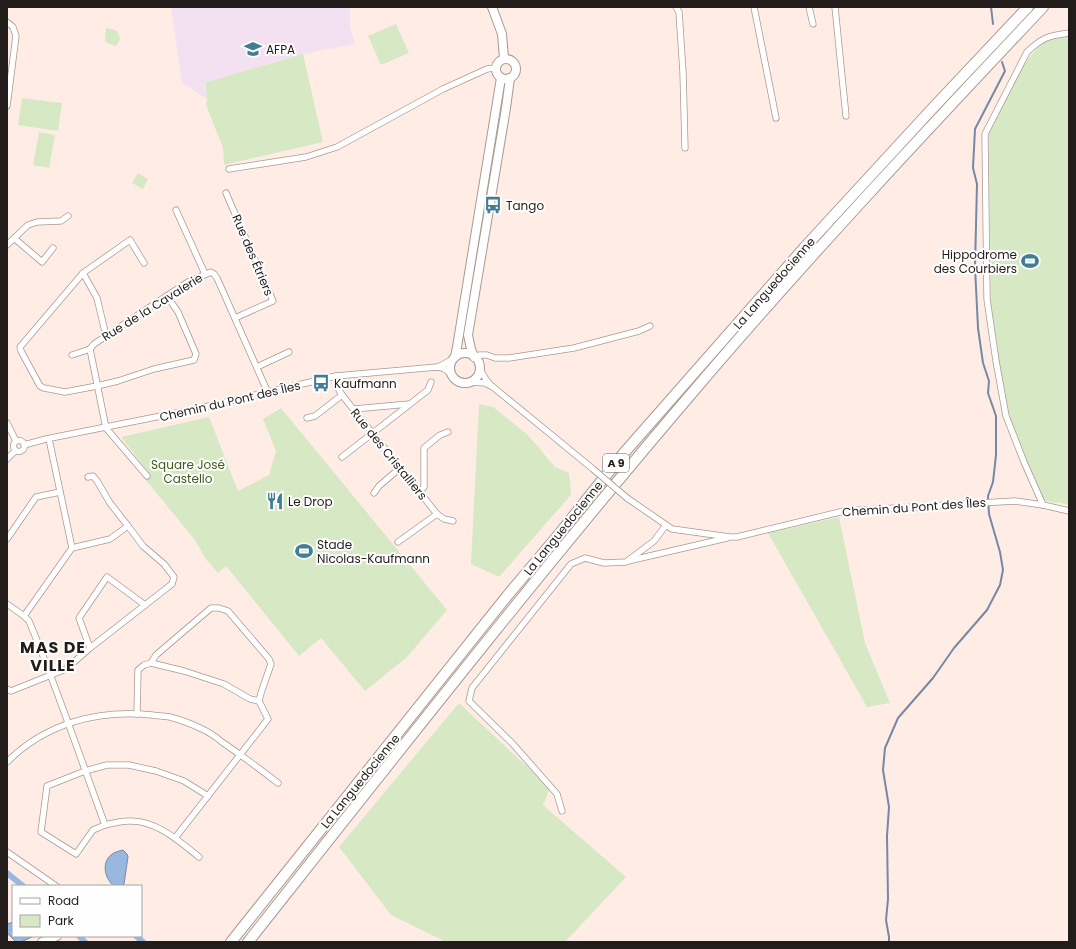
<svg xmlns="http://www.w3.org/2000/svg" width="1076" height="949" font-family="Poppins,sans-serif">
  <rect width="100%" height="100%" fill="#ffede5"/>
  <polygon fill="#f3e0f1" points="171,7 350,7 350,28 355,44 303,54 206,82 205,86 207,99 182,83"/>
  <g fill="#d7e9c4">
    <polygon points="396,24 409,53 381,65 368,36"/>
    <path d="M 106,28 C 114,29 119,30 120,39 L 116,46 L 105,42 Z"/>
    <polygon points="1069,36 1069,505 1060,503 1060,502 1055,503 1043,500 1018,442 1009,418 1010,416 1000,369 991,306 989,164 989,132 1024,64 1030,56 1047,39"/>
    <path d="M 303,54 L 323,142 L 224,165 L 223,148 L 206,105 C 208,96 205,90 206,82 Z"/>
    <polygon points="22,98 62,103 58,131 18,125"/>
    <polygon points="39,132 55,135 49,168 33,165"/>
    <polygon points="138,173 148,179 143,189 132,183"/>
    <polygon points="479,404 493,407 527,434 555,467 569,473 571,495 499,577 471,564"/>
    <polygon points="281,408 447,610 407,657 365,691 321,638 299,656 226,566 218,573 205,558 195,540 144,478 149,473 121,437 209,417 238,491 269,475 276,451 263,419"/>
    <polygon points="839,517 865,643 890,703 867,707 768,533"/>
    <polygon points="459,703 550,788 543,805 626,877 565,942 446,942 391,915 339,847"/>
  </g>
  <g fill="#99b8df" stroke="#7589a4">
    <path d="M 123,850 L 127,854 L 128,857 L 124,884 L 121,886 L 114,886 C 105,879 101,863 111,855 C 114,852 119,851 123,850 Z"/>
    <polygon points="13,922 13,936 34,936 21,942 16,942 7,933 7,924"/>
  </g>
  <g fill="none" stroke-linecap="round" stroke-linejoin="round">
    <g stroke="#7589a4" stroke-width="2">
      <polyline points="991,7 993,24"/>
      <polyline points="889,942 889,937 886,920 888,899 887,836 889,807 883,770 885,748 898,718 933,678 954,648 987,610 1000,585 1003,570 1000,552 989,514 988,496 993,482 996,455 996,416 988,393 989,381 983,363 978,328 975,267 977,184 973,168 975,129 1005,71 1002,62"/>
    </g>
    <g stroke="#99b8df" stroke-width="6">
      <polyline points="7,873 23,886"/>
      <polyline points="79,936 85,942"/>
      <polyline points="136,936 143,942"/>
    </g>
    <g stroke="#a99992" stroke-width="7">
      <g id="street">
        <polyline points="676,7 679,12 683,72 685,148"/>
        <polyline points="754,7 776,118"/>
        <polyline points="809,7 813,24"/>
        <polyline points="835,7 846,116"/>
        <polyline points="7,22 13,27 16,36 7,106"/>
        <polyline points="229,169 306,157 337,147 443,89 487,69 495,68"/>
        <polyline points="226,193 273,301 235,318"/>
        <polyline points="176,210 205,274"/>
        <polyline points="14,238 42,262 53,248"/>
        <polyline points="7,245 28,225 37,222 61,221 68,216"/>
        <polyline points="144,263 130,240 83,273 20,347 21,351 40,386 44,388 65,392 97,386 118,381 154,369 194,360 196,354 178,312 167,296"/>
        <polyline points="83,273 97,298 106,336"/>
        <polyline points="72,355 90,349"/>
        <polyline points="477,359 479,355 487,355 495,358 509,358 574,348 639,331 650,326"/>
        <polyline points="257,367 289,352"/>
        <polyline points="438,367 453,359"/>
        <polyline points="336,376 339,390 342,395 437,514 444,519 453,521"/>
        <path d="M 469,382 L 485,383 L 493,387 C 486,382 484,376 480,369"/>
        <polyline points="493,387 593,469"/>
        <polyline points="354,409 409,404"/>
        <polyline points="307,418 315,416 342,395"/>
        <polyline points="7,423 16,441"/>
        <path d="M 49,439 L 72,548 L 24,616 L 29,621 C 57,688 80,757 105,825 L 93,830 L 76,854 L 41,832 L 47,786 L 85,771 L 107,765 L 129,765 L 156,771 L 184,781 L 208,796"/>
        <circle cx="19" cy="446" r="5.5"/>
        <path d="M 24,445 L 46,439 L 196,409 L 336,376 L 437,367 C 444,368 447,370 452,375"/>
        <polyline points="342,457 428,390 431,382"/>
        <polyline points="7,459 15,451"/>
        <polyline points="147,476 106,428 90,349 94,344 106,336 188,282 211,272 214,274 217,278 268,393"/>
        <polyline points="88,477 93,476 97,481 110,503 128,526"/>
        <polyline points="420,492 424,487 424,448 440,435 448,432"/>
        <polyline points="374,493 379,486 400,468"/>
        <polyline points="627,498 672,529 730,537 737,537 844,511 1015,501 1043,505 1069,511"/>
        <path d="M 1043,505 L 1024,462 L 1006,416 L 996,361 L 987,299 L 985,134 L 1027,52 C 1043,37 1048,36 1069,33"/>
        <polyline points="7,539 36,497 60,492"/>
        <polyline points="398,542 437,514"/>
        <polyline points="628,561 727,538"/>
        <polyline points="7,604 24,616"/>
        <polyline points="90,648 79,618 107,577 145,605"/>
        <polyline points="151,663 156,655 211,608 219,608 228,611 269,659 271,664 261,693 259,701 268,719 175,838"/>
        <polyline points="7,689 11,691 66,669 90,648 172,584 174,577 164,564 143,546 128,526 110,539 72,548"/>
        <polyline points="137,714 138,670 144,665 151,663 184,671 224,684 250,699 259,701"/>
        <path d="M 7,762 C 46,723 99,709 152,715 C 158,716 165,716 170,717 C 181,720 192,724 202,729 C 209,732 216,737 222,742 C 241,755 260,769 278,783"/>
        <polyline points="562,811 557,794 512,743 469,701 472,688 571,564 585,558 604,563 626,562 654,541 666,525"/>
        <path d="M 105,825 C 113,823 121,821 129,821 C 156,820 179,841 199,857"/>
        <polyline points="7,852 56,886"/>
      </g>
    </g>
    <g stroke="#a99992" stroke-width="10">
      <g id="secondary">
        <polyline points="492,7 502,34 504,58"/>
        <circle cx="506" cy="69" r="10"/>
        <circle cx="465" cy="368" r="15"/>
        <polyline points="455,357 457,347 501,78"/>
        <polyline points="474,357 471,349 468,335 506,108 510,78"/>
        <polyline points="42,942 57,936"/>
      </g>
    </g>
    <g stroke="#a99992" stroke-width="12">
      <g id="highway">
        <polyline points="231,942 507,596 560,533 623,454 804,248 931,110 1028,7"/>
        <path d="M 248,942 C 396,755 543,567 698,386 C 809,256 926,131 1043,7"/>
      </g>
    </g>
    <use href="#street" stroke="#fff" stroke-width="5.5"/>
    <use href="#secondary" stroke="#fff" stroke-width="8"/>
    <use href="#highway" stroke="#fff" stroke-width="10"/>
    <g stroke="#a99992" stroke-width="7" stroke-linecap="butt">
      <polyline id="street-bridge" points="593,469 627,498"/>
    </g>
    <use href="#street-bridge" stroke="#fff" stroke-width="5.5"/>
  </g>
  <defs>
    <g id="university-bare" transform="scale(1.38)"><path d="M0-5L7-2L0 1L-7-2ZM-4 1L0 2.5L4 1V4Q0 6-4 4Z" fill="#427d95" stroke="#fefefe" stroke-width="2.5" paint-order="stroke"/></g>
    <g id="bus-bare" transform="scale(1.38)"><path d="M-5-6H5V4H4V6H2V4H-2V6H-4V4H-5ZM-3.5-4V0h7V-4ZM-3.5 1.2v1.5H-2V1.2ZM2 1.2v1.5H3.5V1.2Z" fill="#427d95" stroke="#fefefe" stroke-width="2.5" paint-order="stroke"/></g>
    <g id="stadium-bare" transform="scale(1.38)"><path d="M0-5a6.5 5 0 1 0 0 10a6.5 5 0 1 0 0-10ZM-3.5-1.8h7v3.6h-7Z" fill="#427d95" stroke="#fefefe" stroke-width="2.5" paint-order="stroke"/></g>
    <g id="restaurant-bare" transform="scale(1.38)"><path d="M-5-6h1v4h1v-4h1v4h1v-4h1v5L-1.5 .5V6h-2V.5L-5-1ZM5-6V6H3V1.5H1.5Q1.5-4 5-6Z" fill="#427d95" stroke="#fefefe" stroke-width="2.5" paint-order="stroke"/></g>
  </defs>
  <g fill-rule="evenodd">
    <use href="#university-bare" x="253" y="49"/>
    <use href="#bus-bare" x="493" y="205"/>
    <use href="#stadium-bare" x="1030" y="261"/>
    <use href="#bus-bare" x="321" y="383"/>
    <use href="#restaurant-bare" x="275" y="501"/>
    <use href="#stadium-bare" x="304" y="551"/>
  </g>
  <g text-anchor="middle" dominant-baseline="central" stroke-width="4" stroke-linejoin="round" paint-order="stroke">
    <rect fill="#fefefe" stroke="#64605e" stroke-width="1" x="603" y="454" width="26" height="18" rx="3"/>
    <g font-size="11" font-weight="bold" fill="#221c1a">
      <text x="616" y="463">A 9</text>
    </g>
    <g font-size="12" fill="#221c1a" stroke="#fefefe" text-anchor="start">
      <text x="266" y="49">AFPA</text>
      <text x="506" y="205">Tango</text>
      <text x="1017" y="254" text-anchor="end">Hippodrome<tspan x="1017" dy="14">des Courbiers</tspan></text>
      <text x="334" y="383">Kaufmann</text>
      <text x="288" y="501">Le Drop</text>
      <text x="317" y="544">Stade<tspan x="317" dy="14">Nicolas-Kaufmann</tspan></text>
    </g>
    <g font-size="12" fill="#221c1a" stroke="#fefefe">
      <text transform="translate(253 255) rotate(67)">Rue des Étriers</text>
      <text transform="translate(774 283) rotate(-49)">La Languedocienne</text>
      <text transform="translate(152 307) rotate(-32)">Rue de la Cavalerie</text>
      <text transform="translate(230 401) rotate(-13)">Chemin du Pont des Îles</text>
      <text transform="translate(389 454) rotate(51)">Rue des Cristalliers</text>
      <text transform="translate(914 507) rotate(-4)">Chemin du Pont des Îles</text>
      <text transform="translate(563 528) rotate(-51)">La Languedocienne</text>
      <text transform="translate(360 781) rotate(-51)">La Languedocienne</text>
    </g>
    <g font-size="12" fill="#415b1a" stroke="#fefefe">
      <text x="188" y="464">Square José<tspan x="188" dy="14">Castello</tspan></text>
    </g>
    <g font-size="16" font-weight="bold" letter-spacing="1" fill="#221c1a" stroke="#fefefe">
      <text x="53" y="647">MAS DE<tspan x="53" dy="18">VILLE</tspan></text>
    </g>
  </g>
  <rect width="1076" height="949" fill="none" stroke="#221c1a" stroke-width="16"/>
  <rect x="12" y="885" width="130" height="52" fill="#fefefe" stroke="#a6a4a3"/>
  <rect x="20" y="898" width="20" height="6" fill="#ffffff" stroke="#a6a4a3"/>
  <text x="48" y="905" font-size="12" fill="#221c1a">Road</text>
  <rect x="20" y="915" width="20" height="12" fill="#d7e9c4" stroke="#a6a4a3"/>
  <text x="48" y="925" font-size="12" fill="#221c1a">Park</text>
</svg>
